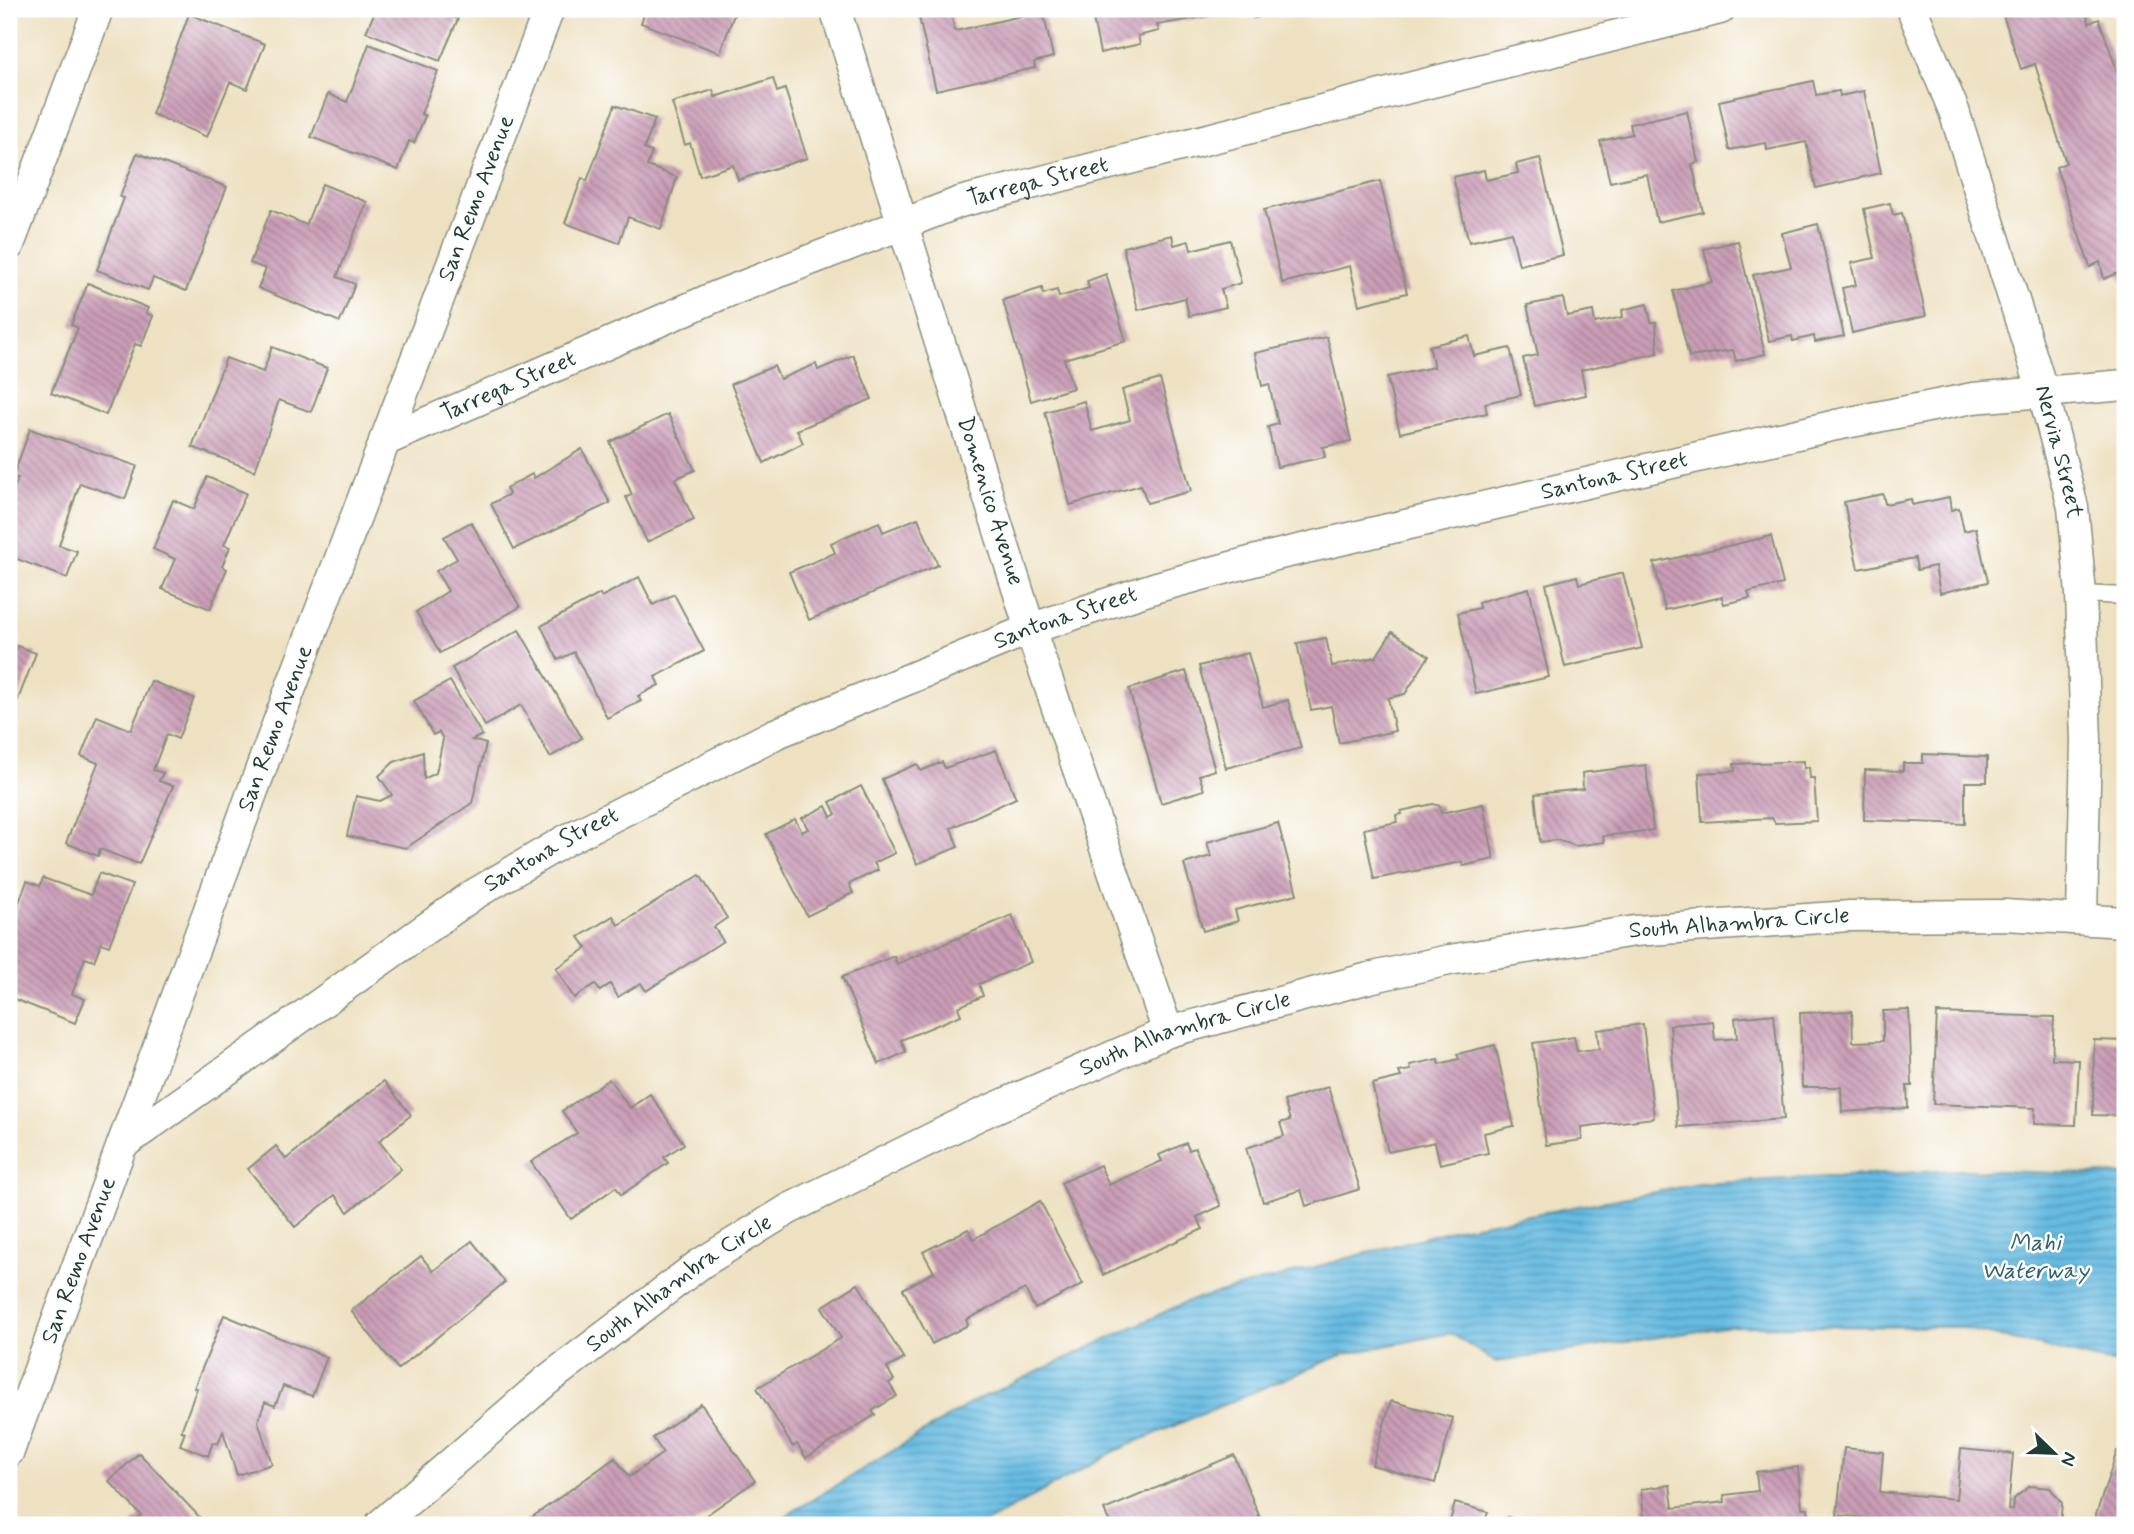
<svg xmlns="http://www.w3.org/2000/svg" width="2134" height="1534" font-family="Mynerve,sans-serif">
  <defs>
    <pattern id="water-rules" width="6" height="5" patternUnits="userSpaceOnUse" patternTransform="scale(1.75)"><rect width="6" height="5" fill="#66bbe2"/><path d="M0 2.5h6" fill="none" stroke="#5399b8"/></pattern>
    <pattern id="building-back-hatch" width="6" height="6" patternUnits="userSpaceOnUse" patternTransform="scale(1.75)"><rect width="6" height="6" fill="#c99cb5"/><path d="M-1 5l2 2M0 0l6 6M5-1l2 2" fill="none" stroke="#a38094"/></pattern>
  </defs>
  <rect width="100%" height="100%" fill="#fff"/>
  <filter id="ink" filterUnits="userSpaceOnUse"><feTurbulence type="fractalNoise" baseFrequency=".0143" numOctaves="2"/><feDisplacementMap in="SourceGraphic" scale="14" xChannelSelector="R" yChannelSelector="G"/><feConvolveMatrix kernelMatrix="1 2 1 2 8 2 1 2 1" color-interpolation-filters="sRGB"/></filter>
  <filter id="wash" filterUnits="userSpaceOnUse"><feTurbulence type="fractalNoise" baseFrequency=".00686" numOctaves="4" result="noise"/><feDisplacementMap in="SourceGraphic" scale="28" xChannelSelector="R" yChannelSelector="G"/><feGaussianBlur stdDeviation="1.57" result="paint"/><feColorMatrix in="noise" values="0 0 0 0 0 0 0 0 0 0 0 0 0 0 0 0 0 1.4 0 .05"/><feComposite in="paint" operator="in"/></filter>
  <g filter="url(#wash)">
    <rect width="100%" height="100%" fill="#eee1c2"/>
    <polygon fill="url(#water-rules)" stroke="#427c8b" stroke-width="2" points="1958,1170 2125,1175 2125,1366 1958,1327 1732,1326 1495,1362 1450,1333 1341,1355 1117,1450 982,1525 771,1525 973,1402 1186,1302 1459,1228 1699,1184"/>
    <g id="blocks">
      <g fill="url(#building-back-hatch)">
        <polygon points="376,9 441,9 440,12 458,19 440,61 366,32"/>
        <polygon points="646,9 736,9 720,53 641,23"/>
        <polygon points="917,9 950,9 955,31 1043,11 1053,57 1034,62 1035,68 936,90"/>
        <polygon points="1091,9 1215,9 1216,15 1157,25 1159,31 1138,36 1140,44 1100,53"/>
        <polygon points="1252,9 1291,9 1292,10 1254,18"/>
        <polygon points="2001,9 2085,9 2089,23 2099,19 2125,93 2125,286 2118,273 2104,279 2100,262 2090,267 2056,167 2066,163 2035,64 2021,69"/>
        <polygon points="189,14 265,44 247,89 230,82 207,137 152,114"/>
        <polygon points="369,44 438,71 421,114 425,116 414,143 409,141 398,170 311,137 328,94 347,102"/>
        <polygon points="773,78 777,92 785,89 807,158 738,180 733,165 700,176 690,143 685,145 672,103 713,90 715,97"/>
        <polygon points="1813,81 1816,95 1839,91 1840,96 1864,91 1881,173 1816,188 1806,142 1767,150 1766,143 1729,150 1719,101"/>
        <polygon points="615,105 655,119 644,149 652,152 647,166 677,177 661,229 628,217 619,243 565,223 582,178 587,181"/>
        <polygon points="1687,111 1698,162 1692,164 1703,212 1657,222 1647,174 1610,182 1600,141 1632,134 1630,124"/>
        <polygon points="137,153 227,187 186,291 153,278 148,290 97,270 124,198 120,197"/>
        <polygon points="1540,158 1563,255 1519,265 1511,232 1469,242 1453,177 1484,170 1486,180 1518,173 1516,164"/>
        <polygon points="1380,181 1407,293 1359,305 1350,266 1282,283 1264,210"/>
        <polygon points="322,184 367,202 337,277 355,284 340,322 258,288 266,269 250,263 271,210 306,225"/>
        <polygon points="1890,203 1893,215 1902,213 1926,316 1852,333 1842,288 1856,285 1851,263 1875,258 1864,209"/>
        <polygon points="1818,224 1844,336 1815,342 1814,336 1793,341 1792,336 1769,341 1753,275 1791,267 1782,233"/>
        <polygon points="1172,235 1174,245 1189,241 1191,250 1230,240 1241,283 1221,289 1226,307 1189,316 1185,298 1138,310 1123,247"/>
        <polygon points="1738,241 1765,354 1736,361 1733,350 1689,357 1673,291 1712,282 1704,249"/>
        <polygon points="1106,274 1126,341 1064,359 1073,388 1031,401 1003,300 1042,288 1043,294 1057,290 1059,297 1089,288 1087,281"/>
        <polygon points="88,283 148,308 146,313 153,316 141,346 135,344 106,415 51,393 78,328 71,325"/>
        <polygon points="1563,298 1567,316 1593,311 1595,323 1623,317 1622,310 1647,304 1651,322 1656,322 1658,353 1581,370 1586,395 1534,406 1523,358 1538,355 1527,305"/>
        <polygon points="1469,336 1474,356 1510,348 1521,395 1485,403 1487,413 1400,433 1387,377 1434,367 1429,346"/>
        <polygon points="1327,337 1351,441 1323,447 1325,457 1277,467 1268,427 1278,424 1269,384 1262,386 1255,353"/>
        <polygon points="272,347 327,368 311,412 279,400 255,471 192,447 226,358 263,372"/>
        <polygon points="853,355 872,399 797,430 803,443 764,463 731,384 774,366 780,379 816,364 818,370"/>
        <polygon points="1160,379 1191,491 1147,503 1141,485 1070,505 1045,412 1084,401 1092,431 1130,420 1122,390"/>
        <polygon points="668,414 695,470 675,479 694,520 647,542 626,497 632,495 610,442"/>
        <polygon points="30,429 137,466 125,499 80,483 59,545 77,551 67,578 9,556 9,504 18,478 13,477"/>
        <polygon points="582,449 610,503 514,549 491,504 509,494 506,488 532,474 534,478"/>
        <polygon points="207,477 246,493 224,545 230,547 222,566 227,569 210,609 162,589 175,559 153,549 173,500 194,509"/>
        <polygon points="1883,494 1885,504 1911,499 1912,505 1949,497 1951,510 1959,508 1964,531 1976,528 1988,582 1940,593 1935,566 1917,570 1915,558 1858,569 1844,502"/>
        <polygon points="918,518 938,565 809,620 789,572 835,553 831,543 879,522 883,532"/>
        <polygon points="471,522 520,607 440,653 416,612 448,591 436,571 457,559 444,537"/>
        <polygon points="1771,536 1783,584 1748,592 1750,598 1724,604 1722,597 1665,610 1654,563"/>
        <polygon points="1623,573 1642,648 1565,667 1546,584 1577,576 1579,584"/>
        <polygon points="639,577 653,605 674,594 704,651 655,677 659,685 638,696 641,701 607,718 574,652 558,660 541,626 600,594 601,597"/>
        <polygon points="1529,588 1549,677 1476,694 1458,613 1479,608 1478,602"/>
        <polygon points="519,630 582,738 550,757 521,705 485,726 452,668"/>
        <polygon points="1392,632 1429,656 1405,694 1388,698 1395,731 1339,743 1331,706 1311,710 1297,643 1326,638 1332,666 1376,657"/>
        <polygon points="17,646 36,653 12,715 9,714 9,654 13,655"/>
        <polygon points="1248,653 1263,707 1288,700 1301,748 1226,768 1199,666"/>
        <polygon points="1186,671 1215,770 1199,775 1204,790 1161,803 1129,689"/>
        <polygon points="151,681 194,698 178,739 167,734 153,770 163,773 159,781 173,786 139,864 100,849 98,856 66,843 98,763 81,756 97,716 131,730"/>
        <polygon points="450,681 482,735 472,740 486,744 472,803 406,848 347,836 356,796 380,801 392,795 379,776 394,762 423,752 424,779 436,773 443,739 439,732 433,735 414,701"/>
        <polygon points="996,750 1016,798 951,828 958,847 917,864 882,779 917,764 921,771 942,762 945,768"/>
        <polygon points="1923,754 1987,757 1987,782 1965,782 1965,824 1864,820 1865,770 1903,771 1903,763 1923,763"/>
        <polygon points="1804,761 1804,768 1809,767 1810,778 1814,778 1817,821 1775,823 1772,818 1702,822 1699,773 1735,771 1734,764"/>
        <polygon points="1646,765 1653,830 1603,836 1604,842 1576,846 1557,840 1540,842 1535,794 1583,789 1582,773"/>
        <polygon points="861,786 895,853 874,863 878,870 849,884 853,893 807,916 766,834 795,819 802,832 808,829 802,818 826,806 831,817 836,814 830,802"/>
        <polygon points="1433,804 1440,806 1441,813 1483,804 1494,859 1463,866 1462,862 1374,879 1364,829 1397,822 1396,815 1402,814 1401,811"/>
        <polygon points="1278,823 1297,894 1235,910 1238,921 1203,931 1184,864 1211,856 1207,842"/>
        <polygon points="99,873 132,885 109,946 101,943 94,961 85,958 72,994 85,999 75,1023 9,997 9,959 15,942 9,940 9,929 27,881 40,886 43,878 91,895"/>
        <polygon points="700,875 727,918 714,927 723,941 646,991 641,983 618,997 610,984 600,991 595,984 574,998 556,968 587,948 579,937 613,916 618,925"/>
        <polygon points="1012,915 1031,962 979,984 983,996 958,1007 961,1015 901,1040 906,1052 879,1064 842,977 894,956 897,964"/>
        <polygon points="1909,1010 1912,1086 1907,1086 1908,1108 1842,1112 1841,1087 1802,1087 1800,1013 1852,1011 1853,1042 1883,1041 1883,1011"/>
        <polygon points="1937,1013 2054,1017 2052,1059 2079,1060 2076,1125 2034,1124 2035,1108 1933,1104"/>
        <polygon points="1774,1014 1784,1119 1678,1127 1670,1025 1713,1021 1715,1040 1737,1038 1735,1018"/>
        <polygon points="1643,1024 1654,1118 1581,1127 1582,1140 1546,1145 1533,1043 1574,1037 1577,1051 1599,1049 1597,1030"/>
        <polygon points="2094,1040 2125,1041 2125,1116 2093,1115"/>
        <polygon points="1495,1045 1514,1126 1484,1133 1488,1153 1440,1164 1435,1142 1388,1152 1372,1084 1401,1077 1399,1072 1411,1070 1410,1065 1438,1059 1439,1064 1459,1059 1457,1054"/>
        <polygon points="609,1079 630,1108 650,1094 684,1144 664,1157 668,1163 621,1195 616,1187 571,1219 531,1162 577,1133 562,1111"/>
        <polygon points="384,1081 411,1115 379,1141 401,1169 348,1212 335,1195 295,1227 248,1169 276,1146 286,1159"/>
        <polygon points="1328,1087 1360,1189 1306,1206 1301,1190 1263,1202 1246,1148 1284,1136 1280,1123 1290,1120 1284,1101"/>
        <polygon points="1186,1143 1189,1150 1195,1148 1221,1206 1197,1217 1203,1229 1103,1275 1061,1183 1100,1165 1109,1185 1162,1161 1159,1155"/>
        <polygon points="1040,1201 1083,1284 1035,1309 1025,1289 966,1320 968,1325 932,1344 903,1289 934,1272 923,1252 968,1229 974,1239"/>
        <polygon points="472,1241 505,1282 398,1369 351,1311 421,1256 433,1271"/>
        <polygon points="858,1284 904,1359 887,1368 894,1380 889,1383 897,1396 872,1411 875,1415 806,1458 797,1444 793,1447 757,1388 841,1338 822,1307"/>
        <polygon points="224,1315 327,1357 312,1396 283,1386 275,1406 265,1402 258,1421 272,1464 237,1475 223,1431 218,1444 213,1442 208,1456 180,1445 185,1432 181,1431 197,1388 194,1388"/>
        <polygon points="1391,1401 1453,1418 1435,1483 1372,1465"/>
        <polygon points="701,1404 755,1481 692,1525 521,1525 615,1458 629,1477 663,1453 653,1438"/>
        <polygon points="1844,1448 1883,1452 1880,1492 1956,1499 1961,1449 2013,1454 2008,1510 2013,1510 2014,1499 2029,1486 2050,1488 2062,1503 2060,1525 1876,1525 1877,1519 1837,1515"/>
        <polygon points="2117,1451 2125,1453 2125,1525 2105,1525 2106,1522 2095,1518"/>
        <polygon points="139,1453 207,1525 131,1525 141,1515 109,1481"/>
        <polygon points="1234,1455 1263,1525 1111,1525 1104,1510"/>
        <polygon points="1798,1467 1802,1508 1808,1508 1810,1525 1645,1525 1641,1489 1670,1485 1673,1508 1725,1502 1724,1495 1758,1491 1756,1472"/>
        <polygon points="1455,1503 1488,1512 1484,1525 1449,1525"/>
        <polygon points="1507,1517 1534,1524 1534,1525 1505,1525"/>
      </g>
    </g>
  </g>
  <g filter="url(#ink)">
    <use href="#blocks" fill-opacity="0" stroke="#868f7b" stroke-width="2"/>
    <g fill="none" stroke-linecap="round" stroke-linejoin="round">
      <g stroke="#868f7b" stroke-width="19">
        <polyline id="lane" points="2081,594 2125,596"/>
      </g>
      <g stroke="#868f7b" stroke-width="33">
        <g id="street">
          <path id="s1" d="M 835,9 L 1030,629 L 1168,1032"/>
          <path id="s2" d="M 1912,9 L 1954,111 L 2043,392 L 2073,507 L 2081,594 L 2086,741 L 2082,917"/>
          <polyline points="9,245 98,9"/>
          <path id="s3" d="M 384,441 L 717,296 L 960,202 L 1720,9"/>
          <path id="s4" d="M 123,1144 L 473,895 L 566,840 L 775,734 L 1030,629 L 1157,587 L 1272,556 L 1836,425 L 1973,398 L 2125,385"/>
          <path id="s5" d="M 9,1451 L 290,690 L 549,9"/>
          <path id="s6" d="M 380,1525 L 546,1381 L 700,1264 L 789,1209 L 979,1115 L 1168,1032 L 1369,978 L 1449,960 L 1635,931 L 1850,916 L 2005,915 L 2125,922"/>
        </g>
      </g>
      <use href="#lane" stroke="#fff" stroke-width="16"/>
      <use href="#street" stroke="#fff" stroke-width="30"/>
    </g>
  </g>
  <g text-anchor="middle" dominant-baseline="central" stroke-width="5" stroke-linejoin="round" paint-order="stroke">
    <g font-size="23" fill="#1f3d34" stroke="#fff">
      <text stroke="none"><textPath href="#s3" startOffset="704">Tarrega Street</textPath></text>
      <text stroke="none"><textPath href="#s5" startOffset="1337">San Remo Avenue</textPath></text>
      <text stroke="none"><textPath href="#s3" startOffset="136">Tarrega Street</textPath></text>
      <text stroke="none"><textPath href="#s2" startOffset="467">Nervia Street</textPath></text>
      <text stroke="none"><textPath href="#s4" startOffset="1652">Santona Street</textPath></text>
      <text stroke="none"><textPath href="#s1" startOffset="516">Domenico Avenue</textPath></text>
      <text stroke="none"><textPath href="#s4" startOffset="1085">Santona Street</textPath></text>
      <text stroke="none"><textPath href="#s5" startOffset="770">San Remo Avenue</textPath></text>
      <text stroke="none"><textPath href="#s4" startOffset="520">Santona Street</textPath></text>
      <text stroke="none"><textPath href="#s6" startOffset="1519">South Alhambra Circle</textPath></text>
      <text stroke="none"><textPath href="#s6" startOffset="952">South Alhambra Circle</textPath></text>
      <text stroke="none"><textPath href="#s5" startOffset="203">San Remo Avenue</textPath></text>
      <text stroke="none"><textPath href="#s6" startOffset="385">South Alhambra Circle</textPath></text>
    </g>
    <g font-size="24" font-style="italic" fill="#346368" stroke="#fff">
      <text x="2035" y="1243">Mahi<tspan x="2035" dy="28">Waterway</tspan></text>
    </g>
  </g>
  <rect width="2134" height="1534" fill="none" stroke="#fff" stroke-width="35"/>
  <g transform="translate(2054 1453) rotate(113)" stroke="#ffffff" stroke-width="5" paint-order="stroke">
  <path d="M0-5L12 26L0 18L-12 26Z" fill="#1f3d34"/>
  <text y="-10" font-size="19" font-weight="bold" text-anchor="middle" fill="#1f3d34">N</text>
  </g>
</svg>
